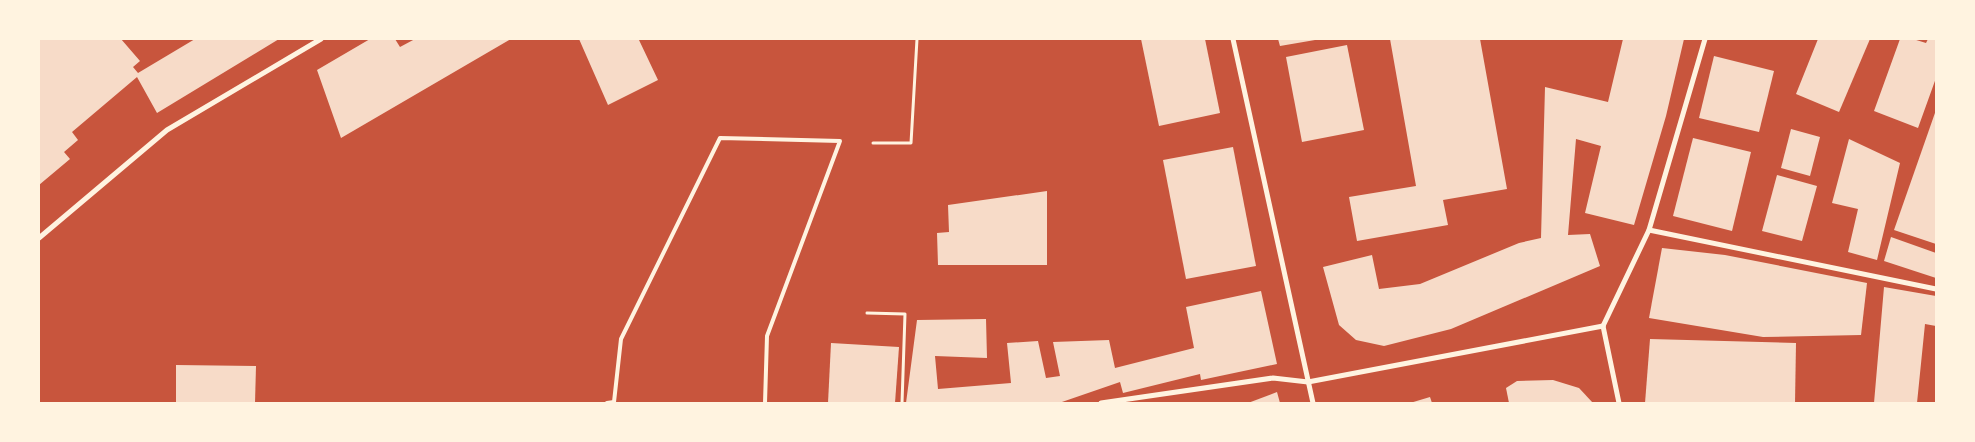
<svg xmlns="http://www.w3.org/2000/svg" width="1975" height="442" font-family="'Roboto Serif',serif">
  <rect width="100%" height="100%" fill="#c8553d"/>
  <g fill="#f7dbc8">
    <polygon points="39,39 121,39 140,61 133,67 138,73 195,39 279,39 157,113 137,77 72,132 78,140 64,152 70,159 39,185"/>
    <polygon points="370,39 395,39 400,47 415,39 511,39 341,138 317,70"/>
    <polygon points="579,39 642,39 639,40 658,80 608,105"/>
    <polygon points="1141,39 1205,39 1220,113 1159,126"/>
    <polygon points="1278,39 1315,39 1315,40 1280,46"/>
    <polygon points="1390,39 1480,39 1507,189 1443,200 1448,225 1357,241 1349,197 1416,186"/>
    <polygon points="1623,39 1684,39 1666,116 1634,225 1585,213 1601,146 1576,139 1568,235 1590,234 1600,266 1451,329 1384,346 1356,340 1339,325 1323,267 1372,255 1379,289 1420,284 1519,243 1541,238 1545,87 1608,102"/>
    <polygon points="1818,39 1870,39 1839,112 1796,94"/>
    <polygon points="1900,39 1913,39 1926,43 1928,39 1936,39 1936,78 1918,128 1874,111"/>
    <polygon points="1347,45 1364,130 1302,142 1286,57"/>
    <polygon points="1714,56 1774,71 1759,132 1699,118"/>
    <polygon points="1936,110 1936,244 1894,230"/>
    <polygon points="1791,129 1820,137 1810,176 1781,168"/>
    <polygon points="1693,138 1751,152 1732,231 1673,216"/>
    <polygon points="1849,139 1900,163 1877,260 1848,252 1858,209 1832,203"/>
    <polygon points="1233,147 1256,266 1186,279 1163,160"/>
    <polygon points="1777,175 1817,186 1802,241 1762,231"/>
    <polygon points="1047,191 1047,265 938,265 937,233 949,232 948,205"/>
    <polygon points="1891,237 1936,253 1936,278 1884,261"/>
    <polygon points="1662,248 1725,255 1867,283 1861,335 1763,337 1649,318"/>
    <polygon points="1884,287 1936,296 1936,326 1925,324 1917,403 1874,403"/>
    <polygon points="1261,291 1277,364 1201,380 1200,374 1123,393 1120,382 1059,403 906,403 917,320 986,319 987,358 935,356 938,389 1011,383 1007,343 1038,341 1046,378 1060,376 1053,342 1109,340 1115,368 1194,348 1186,307"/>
    <polygon points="1650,339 1796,343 1795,403 1645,403"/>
    <polygon points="831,343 899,347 895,403 828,403"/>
    <polygon points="176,365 256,366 255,403 176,403"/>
    <polygon points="1553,380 1579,388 1593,403 1509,403 1506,388 1517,381"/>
    <polygon points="1277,392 1280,403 1248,403"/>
    <polygon points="1430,397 1432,403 1410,403"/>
  </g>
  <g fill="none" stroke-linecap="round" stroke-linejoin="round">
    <g stroke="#fff3e0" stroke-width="3">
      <polyline points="873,143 911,143 917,39"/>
      <polyline points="867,313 905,314 902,403"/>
    </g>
    <polyline stroke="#fff3e0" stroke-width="4" points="607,403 614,402 621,339 720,138 840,141 767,336 765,403"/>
    <g stroke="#fff3e0" stroke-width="5">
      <polyline points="1233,39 1313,403"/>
      <polyline points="1649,230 1936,289"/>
      <polyline points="39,238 167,130 321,39"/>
      <polyline points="1603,326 1649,230 1705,39"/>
      <polyline points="1603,326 1619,403"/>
      <polyline points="1101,403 1273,378 1308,382 1603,326"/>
    </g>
  </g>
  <rect width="1975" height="442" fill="none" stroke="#fff3e0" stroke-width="80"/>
</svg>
